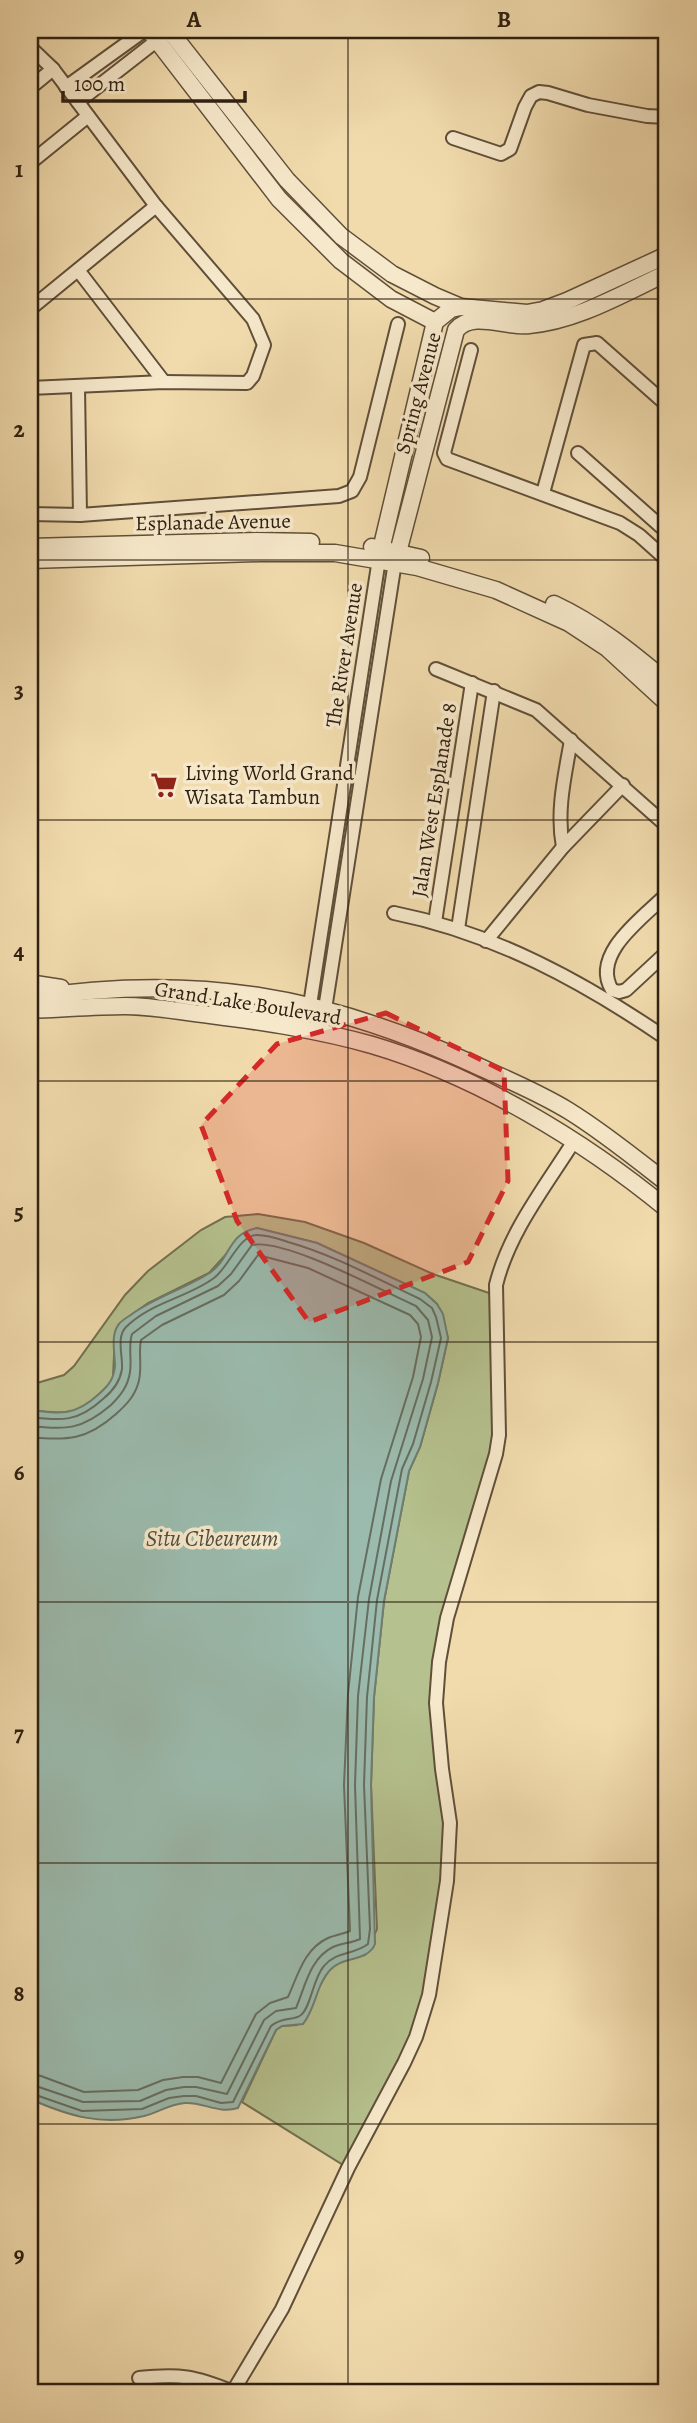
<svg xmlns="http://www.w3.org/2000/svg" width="697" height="2423" font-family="Alegreya,serif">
  <rect width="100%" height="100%" fill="#f1dbad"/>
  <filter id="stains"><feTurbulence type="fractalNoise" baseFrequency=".00286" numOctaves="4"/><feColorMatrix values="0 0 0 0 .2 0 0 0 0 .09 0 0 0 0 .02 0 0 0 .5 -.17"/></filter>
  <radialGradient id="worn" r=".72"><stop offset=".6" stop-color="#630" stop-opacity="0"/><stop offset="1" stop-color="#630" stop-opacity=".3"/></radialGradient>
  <polygon fill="#b5c18e" stroke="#727050" stroke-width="2" points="258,1214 305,1222 364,1243 433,1274 495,1295 499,1435 439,1662 450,1823 424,2012 348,2168 242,2102 276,2030 282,2026 297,2025 329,1970 340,1962 365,1955 377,1929 371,1785 374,1697 384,1601 409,1471 420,1447 438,1383 448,1338 437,1304 425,1293 317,1243 257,1228 229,1251 209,1273 148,1303 119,1324 115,1334 113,1377 109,1385 86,1406 75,1411 56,1413 30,1410 30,1385 64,1375 74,1366 125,1295 148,1271 201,1230 225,1217"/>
  <path fill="#9bbbae" stroke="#707d70" stroke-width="2" d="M 257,1228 L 317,1243 L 425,1293 L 437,1304 L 443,1314 L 448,1338 L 438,1383 L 420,1447 L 409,1471 L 384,1601 L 374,1697 L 371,1785 L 375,1944 C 368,1962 342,1956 330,1970 C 316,1985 316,2008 303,2024 L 282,2026 L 276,2030 L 238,2108 C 218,2114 204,2102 185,2103 C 170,2104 159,2112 144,2116 C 101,2126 69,2116 30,2099 L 30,1410 C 61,1414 75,1416 99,1394 C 108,1386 114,1379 115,1366 C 115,1353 110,1335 119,1324 C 122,1320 128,1317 132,1314 C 156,1297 184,1289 208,1274 C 232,1259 226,1234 257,1228 Z"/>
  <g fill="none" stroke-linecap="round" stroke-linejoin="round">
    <g stroke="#656e60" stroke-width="2">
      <path d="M 30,1417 C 62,1421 78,1422 103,1399 C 113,1391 120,1382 122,1369 C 123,1356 116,1337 126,1327 C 151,1302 187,1298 214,1278 C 229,1267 239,1235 257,1235 C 268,1235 279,1239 288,1242 C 334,1255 377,1279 420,1299 L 432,1308 L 436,1317 L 441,1338 L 431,1382 L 413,1444 L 402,1469 L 377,1600 L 367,1697 L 364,1785 L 370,1929 L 368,1944 C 354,1955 336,1951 324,1966 C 313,1978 311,2007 301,2015 C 294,2021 283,2016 271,2026 L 233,2102 L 221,2103 L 196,2096 L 184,2096 L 169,2098 L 142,2109 L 82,2111 L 30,2093"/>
      <path d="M 30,1426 C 66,1430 82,1430 111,1405 C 121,1395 128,1386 130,1372 C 132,1359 128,1346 132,1334 L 156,1316 L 218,1286 L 231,1274 L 252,1245 C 285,1238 382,1291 416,1306 L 428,1320 L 432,1337 L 423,1379 L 391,1481 L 369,1599 L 358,1696 L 355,1785 L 360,1939 C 352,1943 342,1943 333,1947 C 310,1958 305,1987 296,2008 L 276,2011 L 264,2020 L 227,2094 L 196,2087 L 184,2087 L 166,2090 L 140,2101 L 83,2102 L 30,2084"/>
      <path d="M 30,1437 C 67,1441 87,1440 116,1414 C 126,1405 134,1397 138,1384 C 143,1369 138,1354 141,1340 L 162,1325 L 224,1295 L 239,1281 L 258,1255 L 308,1268 L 410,1315 L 418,1324 L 421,1337 L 413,1377 L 381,1479 L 358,1597 L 348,1694 L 344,1785 L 350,1931 C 343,1934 335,1935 328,1938 C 304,1949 298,1975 288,1997 L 270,2003 L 256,2014 L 221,2083 L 198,2077 L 183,2077 L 163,2080 L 138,2090 L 84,2092 L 41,2076 L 30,2074"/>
    </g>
    <g stroke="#604f39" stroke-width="16">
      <g id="minor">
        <polyline points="30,47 53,69 156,206 253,319 264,345 253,376 247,383 164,382 30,388"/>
        <polyline points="66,87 145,30"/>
        <polyline points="30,88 53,69"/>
        <polyline points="78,102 164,35"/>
        <polyline points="453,138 501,154 510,149 525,107 531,96 539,92 548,93 588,105 647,116 667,117"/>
        <polyline points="30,163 88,116"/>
        <polyline points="78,270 164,382"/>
        <polyline points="30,309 156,206"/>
        <polyline points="471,350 444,453 447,459 620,523 639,535 667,560"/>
        <polyline points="78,387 80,515"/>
        <polyline points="578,453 667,532"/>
        <polyline points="543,493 584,345 597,343 667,405"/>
        <polyline points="30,514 80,515 339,496 352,491 360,477 398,324"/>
        <polyline points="436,669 536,710 667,826"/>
        <path d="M 563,847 C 556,811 565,775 571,740"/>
        <path d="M 667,894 C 644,917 590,954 612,990 L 619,992 L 626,990 L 667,952"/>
        <path d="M 394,913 C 494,933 584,982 667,1039"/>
        <polyline points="435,922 472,683"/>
        <polyline points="458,929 494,691"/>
        <polyline points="486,941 563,847 623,785"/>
        <polyline points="310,1005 379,559"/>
        <polyline points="325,1009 395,562"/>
        <path d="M 139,2378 C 180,2374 194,2376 233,2392"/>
        <path d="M 232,2393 L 282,2309 L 348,2168 L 404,2063 L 416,2037 L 429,1995 L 447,1881 L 450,1823 L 442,1769 L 436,1703 L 439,1662 L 447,1618 L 496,1454 L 499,1435 L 496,1285 C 509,1232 545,1187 574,1141"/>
      </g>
    </g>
    <g stroke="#604f39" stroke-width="19">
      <g id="tertiary">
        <polyline points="149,30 279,199 341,261 391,299 435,322"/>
        <polyline points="169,30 287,180 341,236 392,274 435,296 461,307 527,313 543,310 567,301 667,255"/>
        <polyline points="30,547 257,541 311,542"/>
        <polyline points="372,547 421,558"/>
        <polyline points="379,558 435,322 451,309 461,307"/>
        <polyline points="30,560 259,553 335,553 417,567 496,590 569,623 607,648 667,703"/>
        <path d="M 396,560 L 456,330 C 473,310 506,328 529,325 C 577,321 624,293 667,273"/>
        <path d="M 554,604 C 597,624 631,652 667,682"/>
        <polyline points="30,981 35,984 61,988"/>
        <path d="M 30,998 C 194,973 323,995 473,1064 C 506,1079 538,1092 569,1111 C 603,1132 635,1158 667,1183"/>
        <path d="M 30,1010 C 62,1009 94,1006 125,1006 C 153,1006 182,1012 210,1015 C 265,1022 319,1030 372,1045 C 477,1076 583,1140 667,1209"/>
      </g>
    </g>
    <use href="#minor" stroke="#f6e8ca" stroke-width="12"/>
    <use href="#tertiary" stroke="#f6e8ca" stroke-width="16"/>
  </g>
  <path fill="#d62828" fill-opacity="0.2" stroke="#d62828" stroke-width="5" stroke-dasharray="14 9" stroke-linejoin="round" d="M 386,1013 L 504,1071 L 508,1181 L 468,1262 L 309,1322 L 237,1221 L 201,1125 L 277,1044 Z"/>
  <path fill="none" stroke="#2f2012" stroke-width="2" stroke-opacity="0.55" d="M 348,30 L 348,2393M 30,299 L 667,299M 30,560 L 667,560M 30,820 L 667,820M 30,1081 L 667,1081M 30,1342 L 667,1342M 30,1602 L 667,1602M 30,1863 L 667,1863M 30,2124 L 667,2124"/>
  <defs>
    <g id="supermarket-bare" transform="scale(2.1)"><path d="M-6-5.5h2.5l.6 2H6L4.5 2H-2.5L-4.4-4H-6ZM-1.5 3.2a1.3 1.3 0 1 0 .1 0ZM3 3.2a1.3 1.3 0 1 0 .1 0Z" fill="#8f2418" stroke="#f6e8ca" stroke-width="2.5" paint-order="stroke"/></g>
  </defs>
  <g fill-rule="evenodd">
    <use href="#supermarket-bare" x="164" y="785"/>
  </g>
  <g text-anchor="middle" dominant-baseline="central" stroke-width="7" stroke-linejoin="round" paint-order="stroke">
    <g font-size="21" fill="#2f2012" stroke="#f6e8ca">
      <text transform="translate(418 393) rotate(-75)">Spring Avenue</text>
      <text transform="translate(213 522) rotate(-1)">Esplanade Avenue</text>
      <text transform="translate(344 655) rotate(-81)">The River Avenue</text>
      <text transform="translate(434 800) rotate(-81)">Jalan West Esplanade 8</text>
      <text transform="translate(248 1003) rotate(9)">Grand Lake Boulevard</text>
    </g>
    <g font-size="21" fill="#2f2012" stroke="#f6e8ca" text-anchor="start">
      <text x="185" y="773">Living World Grand<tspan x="185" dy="24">Wisata Tambun</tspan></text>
    </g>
    <g font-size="23" font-style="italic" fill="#4f4e41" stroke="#f6e8ca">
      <text x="212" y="1538">Situ Cibeureum</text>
    </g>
  </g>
  <rect width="697" height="2423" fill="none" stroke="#f1dbad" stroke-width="77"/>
  <path d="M63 91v10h182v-10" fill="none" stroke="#2f2012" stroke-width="3.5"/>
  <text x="74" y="91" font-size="21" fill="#2f2012" stroke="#f6e8ca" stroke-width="5" paint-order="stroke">100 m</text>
  <rect x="38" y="38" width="620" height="2346" fill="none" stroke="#2f2012" stroke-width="2.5"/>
  <g font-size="23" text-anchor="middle" font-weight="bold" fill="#2f2012">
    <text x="194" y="27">A</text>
    <text x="504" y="27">B</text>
    <text x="19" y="177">1</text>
    <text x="19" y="437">2</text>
    <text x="19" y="698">3</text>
    <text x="19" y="959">4</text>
    <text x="19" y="1219">5</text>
    <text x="19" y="1480">6</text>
    <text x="19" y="1741">7</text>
    <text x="19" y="2001">8</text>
    <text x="19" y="2262">9</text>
  </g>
  <rect width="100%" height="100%" filter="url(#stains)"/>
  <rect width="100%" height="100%" fill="url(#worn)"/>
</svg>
